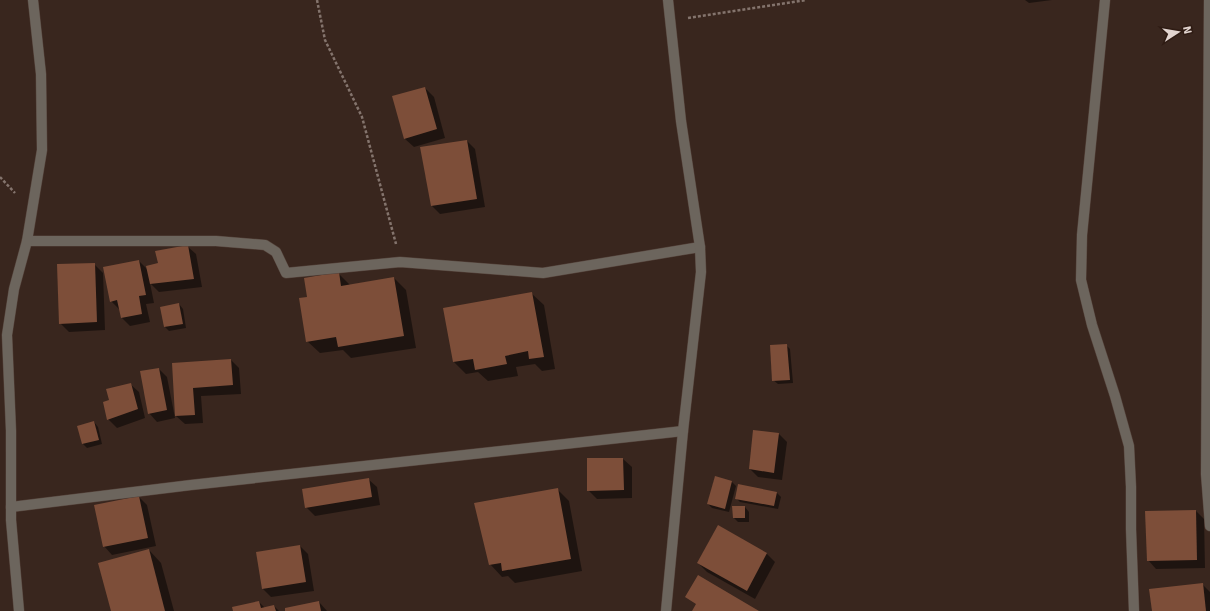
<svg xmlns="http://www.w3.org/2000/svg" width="1210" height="611" font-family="Signika,sans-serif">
  <rect width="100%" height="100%" fill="#39261e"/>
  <g fill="#0007">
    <polygon points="1025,0 1052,0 1029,3"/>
    <polygon points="425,88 434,97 445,138 414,147 405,139"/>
    <polygon points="467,141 475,149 485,207 440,214 432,206 421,148"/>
    <polygon points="187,246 196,254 202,287 159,292 150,283 154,303 146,304 150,322 130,326 122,318 120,310 111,301 139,261 148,270"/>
    <polygon points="94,264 103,273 105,330 69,332 60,323"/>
    <polygon points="338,273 350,285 394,278 406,290 416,348 351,358 343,350 320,353 307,341 308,298"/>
    <polygon points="531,293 544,305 555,369 542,371 535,364 516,367 518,376 488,381 478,372 466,374 454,362 444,309"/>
    <polygon points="179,304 183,309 186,328 169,331 165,327"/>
    <polygon points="786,345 790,349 793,383 778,384 773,380"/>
    <polygon points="231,360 239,368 241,394 201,396 203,423 185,424 176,416 173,364"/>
    <polygon points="159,369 167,377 175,418 157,422 149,413"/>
    <polygon points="130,384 139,392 145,418 117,428 108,419 110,401"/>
    <polygon points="94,422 98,427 102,444 87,448 83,444 79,426"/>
    <polygon points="779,434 787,442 782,480 758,477 750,469"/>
    <polygon points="588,459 623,459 632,467 632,498 597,499 588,490"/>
    <polygon points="715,477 732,482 736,486 729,512 712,508 708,504"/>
    <polygon points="368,479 377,487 380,505 315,516 306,507"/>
    <polygon points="557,489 569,501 582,571 515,583 508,576 502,577 490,564"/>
    <polygon points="777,493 781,497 778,509 740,502 736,498"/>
    <polygon points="139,497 147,505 156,546 112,555 104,546"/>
    <polygon points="745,507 749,512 749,522 738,522 734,518"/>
    <polygon points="1196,511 1204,519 1205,568 1156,569 1148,560"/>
    <polygon points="718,527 767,554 775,562 755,599 707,572 698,563"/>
    <polygon points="300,546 308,554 314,591 271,597 263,589 257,553"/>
    <polygon points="149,550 161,563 174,611 112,611"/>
    <polygon points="1202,584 1210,592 1210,611 1153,611"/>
    <polygon points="259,602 265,608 274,606 279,611 234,611"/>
    <polygon points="319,602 327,611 286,611"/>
  </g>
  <g fill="#7d4e39">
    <polygon points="425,87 437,129 404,139 392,96"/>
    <polygon points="467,140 477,199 431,206 420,147"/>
    <polygon points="188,245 194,279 150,284 146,266 158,263 155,251"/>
    <polygon points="139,260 146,295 139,296 142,314 121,318 117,300 110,302 103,267"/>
    <polygon points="95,263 97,322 59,324 57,264"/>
    <polygon points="339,272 341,286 394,277 404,336 338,347 336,337 306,342 299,298 307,297 304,278"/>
    <polygon points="532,292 544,357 529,359 528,351 505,356 507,364 475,370 473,359 453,362 443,308"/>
    <polygon points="179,303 183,324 164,327 160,307"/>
    <polygon points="787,344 790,380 772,381 770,345"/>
    <polygon points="231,359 233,385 193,388 195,415 175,416 172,363"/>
    <polygon points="159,368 167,410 148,414 140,371"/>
    <polygon points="131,383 138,409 107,420 103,402 109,400 106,389"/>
    <polygon points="94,421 99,440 82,444 77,426"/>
    <polygon points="753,430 779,433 774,473 749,469"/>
    <polygon points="587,458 623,458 624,490 587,491"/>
    <polygon points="715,476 732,481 725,509 707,504"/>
    <polygon points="369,478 372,497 305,508 302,489"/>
    <polygon points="738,484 777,492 774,506 735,499"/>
    <polygon points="558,488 571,559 502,571 501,563 489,565 474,503"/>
    <polygon points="139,496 148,538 103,547 94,505"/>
    <polygon points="732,506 745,506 745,518 733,518"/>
    <polygon points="1196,510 1197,560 1147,561 1145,511"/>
    <polygon points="718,525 767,553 747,591 697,563"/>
    <polygon points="300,545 306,582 262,589 256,552"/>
    <polygon points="149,549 165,611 111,611 98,563"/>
    <polygon points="698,575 759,611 692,611 696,604 685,597"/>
    <polygon points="1203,583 1206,611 1152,611 1149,589"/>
    <polygon points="259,601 261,608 274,605 276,611 233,611 232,607"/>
    <polygon points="319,601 321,611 285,611 285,608"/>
  </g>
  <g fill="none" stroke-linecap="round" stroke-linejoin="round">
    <g stroke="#54423a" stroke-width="11">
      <g id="street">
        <polyline points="1105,0 1082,235 1081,280 1092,325 1115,396 1129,446 1131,487 1131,529 1134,611"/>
        <polyline points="1209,0 1206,474 1210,526"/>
        <polyline points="27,241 216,241 265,245 276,252 286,273 400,262 543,273 700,247"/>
        <polyline points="11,507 191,485 683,431"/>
        <polyline points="19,611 11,520 11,431 7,335 14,289 27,241 42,150 41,74 33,0"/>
        <polyline points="666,611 683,431 701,272 700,247 681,121 668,0"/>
      </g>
    </g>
    <g stroke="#84746d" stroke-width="2.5" stroke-dasharray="3 2" stroke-linecap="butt">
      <polyline points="317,0 325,40 362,117 396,244"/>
      <polyline points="688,18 806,0"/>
      <polyline points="0,177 15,193"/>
    </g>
    <use href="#street" stroke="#6c655d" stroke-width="10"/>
  </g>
  <g transform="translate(1178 32) rotate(78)" stroke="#2f1c14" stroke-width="3" paint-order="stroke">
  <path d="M0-3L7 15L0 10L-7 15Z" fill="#e2d5d0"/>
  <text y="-6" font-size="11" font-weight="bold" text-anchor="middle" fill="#e2d5d0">N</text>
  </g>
</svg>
